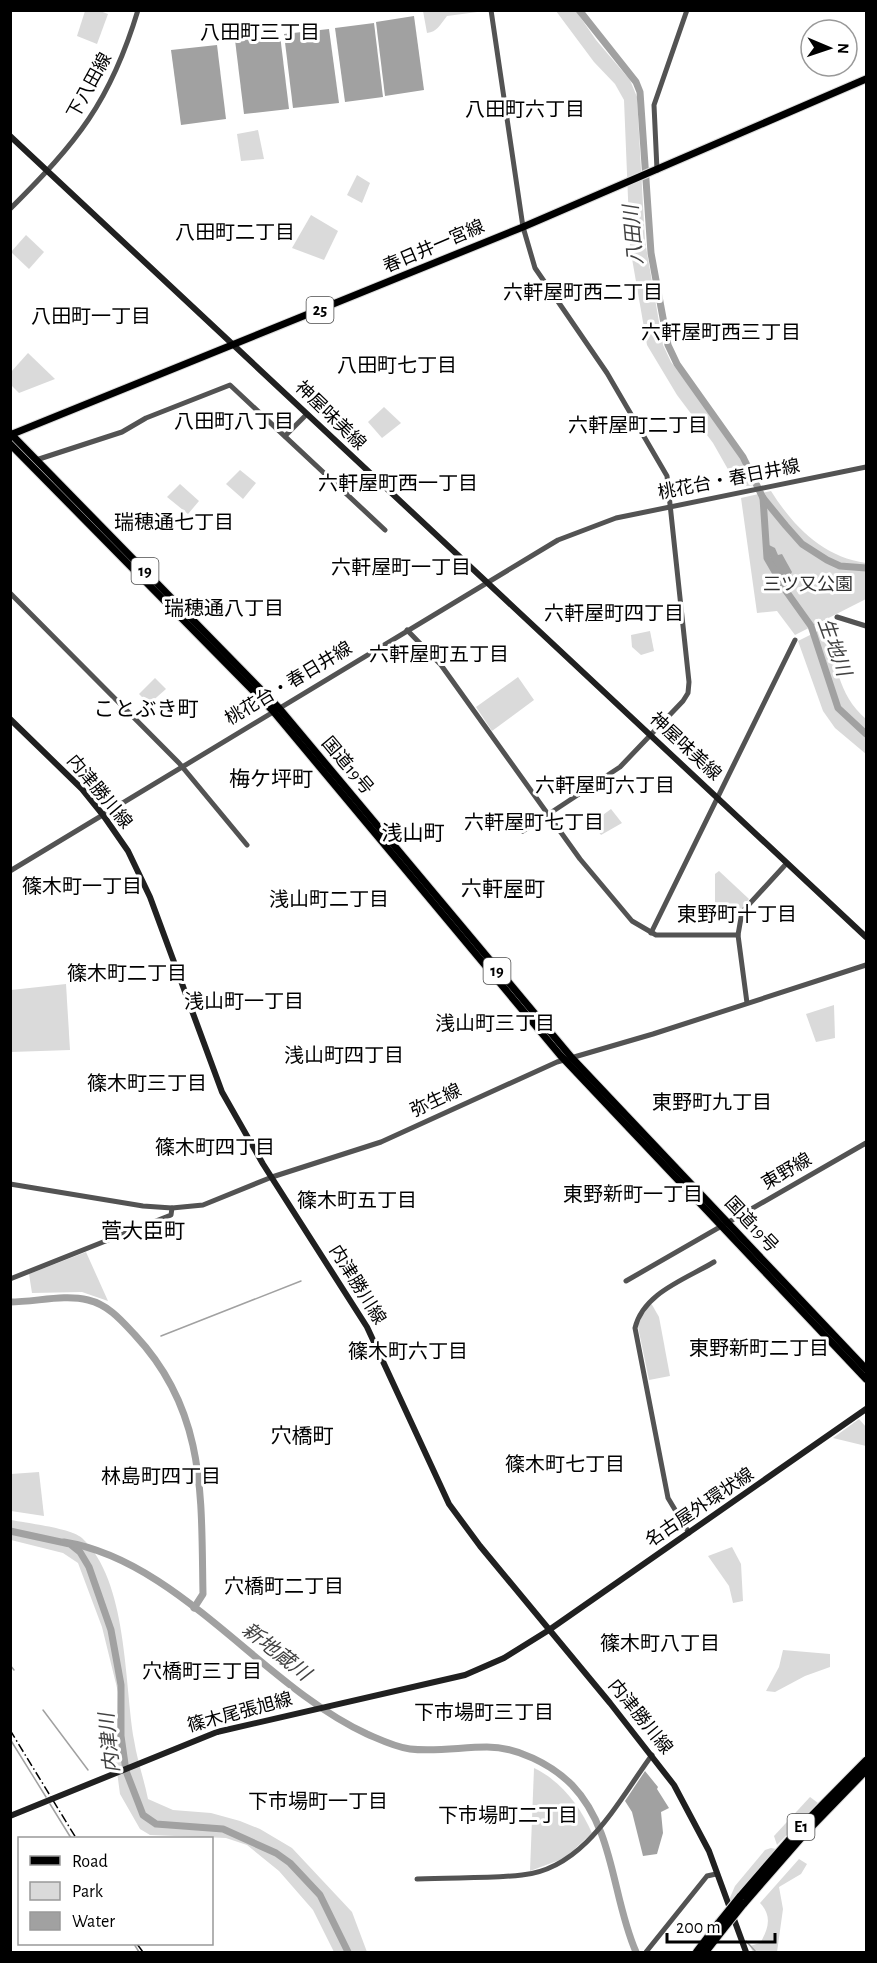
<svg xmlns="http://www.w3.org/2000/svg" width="877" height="1963" font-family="'Alegreya Sans','Noto Sans JP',sans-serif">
  <rect width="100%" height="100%" fill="#fff"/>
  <g fill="#dadada">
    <polygon points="85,11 100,11 108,14 97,44 77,36"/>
    <path d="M 423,11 L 423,10 L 485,11 L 447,16 C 440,25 437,32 427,33 Z"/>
    <polygon points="556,11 576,11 596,40 630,80 637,97 645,241 663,345 671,362 726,434 744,462 755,485 738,487 713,443 677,395 647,345 630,247 624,100 615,84 594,62"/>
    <polygon points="258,130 264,159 241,161 237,134"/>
    <polygon points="357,175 370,183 362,203 347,195"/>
    <polygon points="311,215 338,231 324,260 292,248"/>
    <polygon points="26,235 44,252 29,269 11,252"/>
    <polygon points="28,353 55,379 19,393 11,385 11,372"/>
    <polygon points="384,407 401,423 382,438 368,422"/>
    <polygon points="240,470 256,483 243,499 226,484"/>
    <polygon points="180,484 199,501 188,514 167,497"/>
    <path d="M 771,491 C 793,526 823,557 866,563 L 866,599 L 795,635 L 777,611 L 757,613 L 741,498 Z"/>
    <path d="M 822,629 C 839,663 836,693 866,719 L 866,754 L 835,728 L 823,711 L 798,641 Z"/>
    <polygon points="650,631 654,651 641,655 632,647 631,635"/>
    <polygon points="518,677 534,700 492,731 476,707"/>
    <polygon points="155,678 166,689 149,704 139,694"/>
    <polygon points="611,809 622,823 601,835 592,823"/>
    <polygon points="719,871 749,899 741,909 715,908 715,874"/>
    <polygon points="66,984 70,1050 11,1052 11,990"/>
    <polygon points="834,1005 835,1038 816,1042 806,1014"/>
    <polygon points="86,1252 108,1301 82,1292 32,1293 29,1274"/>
    <polygon points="651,1303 659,1317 670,1376 649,1380 638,1327 642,1315"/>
    <polygon points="859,1419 866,1427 866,1446 833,1438"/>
    <polygon points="39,1472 44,1516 11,1511 11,1474"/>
    <path d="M 11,1520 C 26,1523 71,1528 82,1538 C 128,1581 124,1682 134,1740 C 137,1760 144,1779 148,1799 L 173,1810 L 211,1813 L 240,1821 L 260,1829 L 292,1848 L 352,1912 L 367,1952 L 334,1952 L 313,1910 L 279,1871 L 247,1845 L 226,1838 L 150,1835 L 140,1829 L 120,1794 L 116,1764 L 118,1692 L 102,1627 L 78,1563 L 63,1553 L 11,1540 Z"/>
    <polygon points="732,1547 741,1564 743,1601 733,1603 729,1586 708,1556"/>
    <polygon points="783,1650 830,1654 830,1667 805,1676 775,1692 766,1691 779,1667"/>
    <path d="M 534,1768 C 561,1781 580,1806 592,1833 L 565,1858 L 530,1871 Z"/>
    <polygon points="810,1797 818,1803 777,1845 774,1836"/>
    <polygon points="771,1848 776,1849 731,1901 729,1900 735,1886 765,1850"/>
    <path d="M 799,1859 L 807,1864 L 801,1874 L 779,1887 L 783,1909 L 777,1952 L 753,1952 L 750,1946 L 760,1943 C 769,1929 772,1915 760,1903 Z"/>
  </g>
  <g fill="#a1a1a1">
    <polygon points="414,16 424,90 385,96 376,22"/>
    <polygon points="374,23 383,97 345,102 335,28"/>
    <polygon points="329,29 339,103 293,108 284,34"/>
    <polygon points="280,35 289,109 244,114 235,40"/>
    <polygon points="217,45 226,119 181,125 171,50"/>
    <polygon points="767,544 775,548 778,555 782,554 792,572 787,581 787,589 772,565"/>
    <polygon points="645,1771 658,1787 657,1789 669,1808 661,1812 663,1833 657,1854 643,1856 632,1812 625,1801"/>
  </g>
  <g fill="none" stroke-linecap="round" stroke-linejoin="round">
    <g stroke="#a1a1a1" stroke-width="1.5">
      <polyline points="161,1336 301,1281"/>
      <polyline points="10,1665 14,1670"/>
      <polyline points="43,1710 88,1770"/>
      <polyline points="10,1739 46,1797"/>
      <polyline points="50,1804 71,1838"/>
      <polyline points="746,1941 756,1952"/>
      <polyline points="134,1944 139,1952"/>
    </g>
    <g stroke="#a1a1a1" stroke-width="7">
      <polyline points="579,10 636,82 640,92 651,253 668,345 677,364 743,457 763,498 786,526 802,544 827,560 840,566 866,568"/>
      <polyline points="763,498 767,558 786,591 811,626 838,708 866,734"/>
      <path d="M 10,1302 C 36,1302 64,1294 88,1300 C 109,1305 122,1321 135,1335 C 207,1412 201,1497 203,1594 L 194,1608"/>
      <polyline points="10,1531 70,1544 80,1552 89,1567 111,1630 121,1685 121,1736 126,1771 143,1815 156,1824 223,1829 276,1853 290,1863 320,1895 348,1952"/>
      <path d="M 64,1542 C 178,1560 264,1687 367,1734 C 381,1740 395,1747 410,1749 C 436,1752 462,1747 487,1747 C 517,1747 551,1764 572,1785 C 615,1830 612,1898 636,1952"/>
    </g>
    <g stroke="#dbdbdb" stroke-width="9">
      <polyline id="primary" points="10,435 523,227 866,79"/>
    </g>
    <g stroke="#dbdbdb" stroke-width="9">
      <g id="trunk">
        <polyline points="10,433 279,708 572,1058 866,1369"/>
        <polyline points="10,444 273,711 560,1055 866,1379"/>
      </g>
    </g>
    <g stroke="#dbdbdb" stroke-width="10">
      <g id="motorway">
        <polyline points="740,1897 799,1829 866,1761"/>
        <polyline points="743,1904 804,1834 866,1770"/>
        <polyline points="697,1952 719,1923"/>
        <polyline points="705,1952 723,1929"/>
      </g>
    </g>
    <g stroke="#535353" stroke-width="5">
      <polyline points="491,10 523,227 535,268 607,373 667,476 689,682 688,693 683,701 620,767 523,831"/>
      <polyline points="657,170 654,105 687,10"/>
      <path d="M 10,209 C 77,142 110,103 138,10"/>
      <polyline points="285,436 307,414"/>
      <polyline points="36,460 122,432 146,418 230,385 385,530"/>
      <polyline points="10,593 179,763 247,845"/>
      <polyline points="837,617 866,626"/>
      <polyline points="407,630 441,665 580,859 632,921 656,935 738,935"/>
      <polyline points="10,871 558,540 616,518 866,467"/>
      <polyline points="651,933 795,640"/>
      <polyline points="747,1003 738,935 742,912 787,863"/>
      <polyline points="10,1184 143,1206 172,1208 203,1205 272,1177 381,1142 557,1062 653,1034 866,965"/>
      <polyline points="10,1279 171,1215 172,1208"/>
      <polyline points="626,1281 866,1143"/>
      <path d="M 689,1533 L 668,1498 L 635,1328 C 643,1293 686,1279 714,1262"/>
      <path d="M 417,1879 C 452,1877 488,1879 522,1875 C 585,1869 618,1801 652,1755"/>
      <polyline points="646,1952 707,1876 716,1874"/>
    </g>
    <g stroke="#202020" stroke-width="6">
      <polyline points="10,136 866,937"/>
      <polyline points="10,719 82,789 103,815 128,851 150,897 222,1092 263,1164 367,1327 449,1504 480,1546 610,1703 674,1785 709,1851 746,1952"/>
      <polyline points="217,1732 465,1675 504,1658 549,1630 866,1409"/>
    </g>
    <use href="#primary" stroke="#000" stroke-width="7"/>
    <use href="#trunk" stroke="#000" stroke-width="7"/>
    <use href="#motorway" stroke="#000" stroke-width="8"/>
    <g stroke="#000" stroke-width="1.5" stroke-dasharray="9 3 1.5 3" stroke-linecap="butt">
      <polyline points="10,1730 76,1838"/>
      <polyline points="137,1944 143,1952"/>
    </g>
    <g stroke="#dbdbdb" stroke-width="10" stroke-linecap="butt">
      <g id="motorway-bridge">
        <polyline points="719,1923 740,1897"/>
        <polyline points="723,1929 743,1904"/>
      </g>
    </g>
    <polyline stroke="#202020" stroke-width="6" points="10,1816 217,1732"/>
    <use href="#motorway-bridge" stroke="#000" stroke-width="8"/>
  </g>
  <g text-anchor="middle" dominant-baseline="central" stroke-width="6" stroke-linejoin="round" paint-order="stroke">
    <g fill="#fff" stroke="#4c4c4c" stroke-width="1.5">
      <rect x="306.5" y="297" width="27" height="26" rx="4.5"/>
      <rect x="131.5" y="558" width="27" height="26" rx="4.5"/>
      <rect x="483.5" y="958" width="27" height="26" rx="4.5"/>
      <rect x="787.5" y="1814" width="27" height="26" rx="4.5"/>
    </g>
    <g font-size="16" font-weight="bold" fill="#000">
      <text x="320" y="310">25</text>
      <text x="145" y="571">19</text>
      <text x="497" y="971">19</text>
      <text x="801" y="1827">E1</text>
    </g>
    <g font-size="18" fill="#000" stroke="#fff">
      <text transform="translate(90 86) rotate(-61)">下八田線</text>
      <text transform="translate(434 247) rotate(-23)">春日井一宮線</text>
      <text transform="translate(330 416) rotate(44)">神屋味美線</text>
      <text transform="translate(729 480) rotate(-11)">桃花台・春日井線</text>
      <text transform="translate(289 684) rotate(-31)">桃花台・春日井線</text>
      <text transform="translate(685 747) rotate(43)">神屋味美線</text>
      <text transform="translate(347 766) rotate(50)">国道19号</text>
      <text transform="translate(99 792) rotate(50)">内津勝川線</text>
      <text transform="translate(436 1101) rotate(-25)">弥生線</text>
      <text transform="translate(787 1172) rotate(-30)">東野線</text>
      <text transform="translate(751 1225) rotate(47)">国道19号</text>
      <text transform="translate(357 1285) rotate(58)">内津勝川線</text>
      <text transform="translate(700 1508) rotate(-34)">名古屋外環状線</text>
      <text transform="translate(240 1713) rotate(-15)">篠木尾張旭線</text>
      <text transform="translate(640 1717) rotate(51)">内津勝川線</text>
    </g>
    <g font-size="18" fill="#313131" stroke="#fff">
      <text x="808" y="585">三ツ又公園</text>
    </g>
    <g font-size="20" fill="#000" stroke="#fff">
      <text x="260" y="33">八田町三丁目</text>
      <text x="525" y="110">八田町六丁目</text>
      <text x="235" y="233">八田町二丁目</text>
      <text x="583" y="293">六軒屋町西二丁目</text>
      <text x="91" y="317">八田町一丁目</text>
      <text x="721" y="333">六軒屋町西三丁目</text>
      <text x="397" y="366">八田町七丁目</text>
      <text x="234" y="422">八田町八丁目</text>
      <text x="638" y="426">六軒屋町二丁目</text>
      <text x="398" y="484">六軒屋町西一丁目</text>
      <text x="174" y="523">瑞穂通七丁目</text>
      <text x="401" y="568">六軒屋町一丁目</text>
      <text x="224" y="609">瑞穂通八丁目</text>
      <text x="614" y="614">六軒屋町四丁目</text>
      <text x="439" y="655">六軒屋町五丁目</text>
      <text x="605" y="786">六軒屋町六丁目</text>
      <text x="534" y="823">六軒屋町七丁目</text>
      <text x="82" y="887">篠木町一丁目</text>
      <text x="329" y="900">浅山町二丁目</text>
      <text x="737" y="915">東野町十丁目</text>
      <text x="127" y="974">篠木町二丁目</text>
      <text x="244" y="1002">浅山町一丁目</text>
      <text x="495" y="1024">浅山町三丁目</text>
      <text x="344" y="1056">浅山町四丁目</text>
      <text x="147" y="1084">篠木町三丁目</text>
      <text x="712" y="1103">東野町九丁目</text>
      <text x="215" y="1148">篠木町四丁目</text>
      <text x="633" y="1195">東野新町一丁目</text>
      <text x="357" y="1201">篠木町五丁目</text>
      <text x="759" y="1349">東野新町二丁目</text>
      <text x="408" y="1352">篠木町六丁目</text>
      <text x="565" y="1465">篠木町七丁目</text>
      <text x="161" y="1477">林島町四丁目</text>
      <text x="284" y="1587">穴橋町二丁目</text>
      <text x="660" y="1644">篠木町八丁目</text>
      <text x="202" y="1672">穴橋町三丁目</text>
      <text x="484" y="1713">下市場町三丁目</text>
      <text x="318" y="1802">下市場町一丁目</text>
      <text x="508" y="1816">下市場町二丁目</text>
    </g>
    <g font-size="20" font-style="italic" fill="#424242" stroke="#fff">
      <text transform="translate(634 235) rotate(-95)">八田川</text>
      <text transform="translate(834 647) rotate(70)">生地川</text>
      <text transform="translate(276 1652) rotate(38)">新地蔵川</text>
      <text transform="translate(110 1743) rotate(-96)">内津川</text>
    </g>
    <g font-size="21" fill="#000" stroke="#fff">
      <text x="146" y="709">ことぶき町</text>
      <text x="271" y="779">梅ケ坪町</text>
      <text x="413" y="833">浅山町</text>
      <text x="503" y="889">六軒屋町</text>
      <text x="143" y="1231">菅大臣町</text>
      <text x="302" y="1436">穴橋町</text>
    </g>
  </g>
  <rect width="877" height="1963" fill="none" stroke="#000000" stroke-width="24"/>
  <rect x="18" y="1837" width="195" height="108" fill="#ffffff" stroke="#999999" stroke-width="1.5"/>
  <rect x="30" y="1856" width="30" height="9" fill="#000000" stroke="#999999" stroke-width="1.5"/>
  <text x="72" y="1867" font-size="18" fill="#000000">Road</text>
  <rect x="30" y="1882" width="30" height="18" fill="#dadada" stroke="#999999" stroke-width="1.5"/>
  <text x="72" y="1897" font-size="18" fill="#000000">Park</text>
  <rect x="30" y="1912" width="30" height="18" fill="#a1a1a1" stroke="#999999" stroke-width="1.5"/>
  <text x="72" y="1927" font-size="18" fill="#000000">Water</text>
  <g transform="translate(829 48) rotate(92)"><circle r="28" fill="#ffffff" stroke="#999999" stroke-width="1.5"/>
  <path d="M0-4.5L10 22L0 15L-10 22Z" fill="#000000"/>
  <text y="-9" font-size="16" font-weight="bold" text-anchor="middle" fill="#000000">N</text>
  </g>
  <path d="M667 1933v9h108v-9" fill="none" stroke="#000000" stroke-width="3"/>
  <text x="676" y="1933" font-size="18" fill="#000000" stroke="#ffffff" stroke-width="4.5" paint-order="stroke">200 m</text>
</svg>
